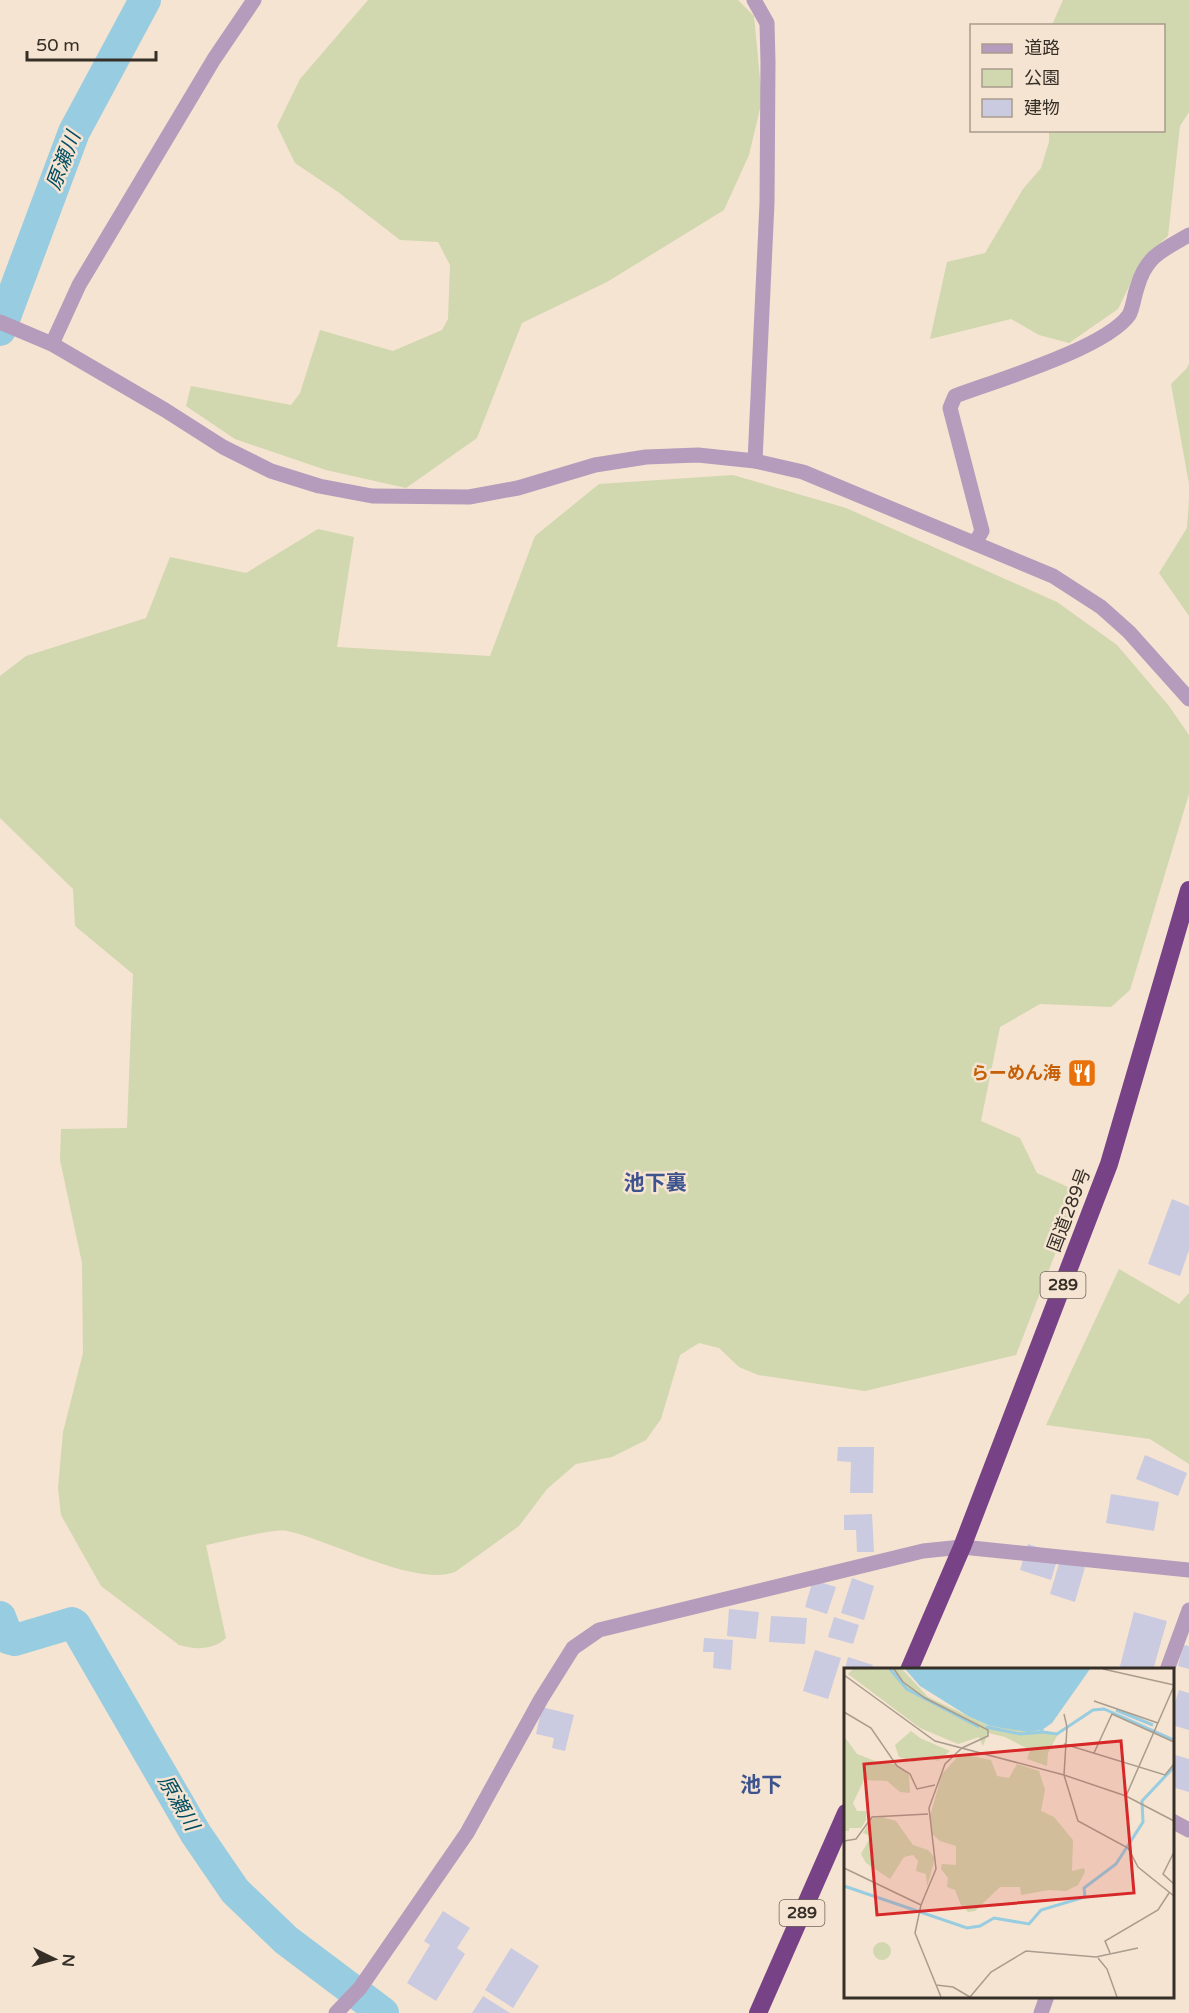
<svg xmlns="http://www.w3.org/2000/svg" width="1189" height="2013" font-family="'Varela Round','Noto Sans JP',sans-serif">
  <rect width="100%" height="100%" fill="#f5e4d1"/>
  <g fill="#d1d7ae">
    <polygon points="368,0 738,0 754,16 762,100 749,155 724,210 607,282 522,323 477,438 406,488 326,470 235,439 186,406 191,386 291,405 300,393 320,330 393,351 442,330 448,319 450,265 438,242 400,240 338,192 295,163 277,126 300,79"/>
    <polygon points="1063,0 1189,0 1189,112 1180,126 1168,236 1143,258 1118,309 1069,343 1039,335 1011,319 930,339 947,262 985,253 1023,189 1041,168 1049,142 1049,131 1164,130 1164,26 1052,25"/>
    <polygon points="1189,363 1189,484 1171,384 1187,368"/>
    <path d="M 733,475 L 846,508 L 1057,602 L 1117,645 L 1169,706 L 1189,735 L 1189,794 L 1130,990 L 1111,1007 L 1040,1004 L 1000,1027 L 981,1121 L 1020,1138 L 1037,1173 L 1079,1192 L 1016,1355 L 865,1391 L 758,1375 L 739,1367 L 719,1348 L 699,1343 L 680,1355 L 661,1419 L 646,1440 L 612,1457 L 576,1464 L 547,1489 L 519,1526 L 455,1572 C 414,1587 331,1540 287,1531 C 273,1528 223,1542 206,1545 L 226,1638 C 213,1650 196,1650 179,1645 L 101,1586 L 61,1515 L 58,1488 L 63,1432 L 83,1353 L 82,1263 L 60,1160 L 61,1129 L 127,1128 L 133,974 L 75,926 L 73,889 L 0,818 L 0,676 L 26,656 L 146,618 L 170,557 L 246,573 L 318,529 L 354,537 L 337,647 L 490,656 L 535,536 L 599,484 Z"/>
    <polygon points="1189,499 1189,616 1159,573 1187,528"/>
    <polygon points="1119,1269 1179,1304 1189,1293 1189,1464 1150,1439 1046,1425"/>
  </g>
  <g fill="none" stroke-linecap="round" stroke-linejoin="round">
    <g stroke="#97cce1" stroke-width="32">
      <polyline points="0,330 74,132 145,0"/>
      <polyline points="0,1617 8,1638 15,1640 72,1623 75,1625 196,1834 235,1891 286,1940 383,2013"/>
    </g>
  </g>
  <g fill="#cacae1">
    <polygon points="1172,1199 1189,1206 1189,1250 1180,1276 1148,1264"/>
    <polygon points="838,1447 874,1447 873,1493 850,1493 851,1462 837,1461"/>
    <polygon points="1145,1455 1187,1473 1178,1496 1136,1479"/>
    <polygon points="1111,1494 1159,1502 1154,1531 1106,1523"/>
    <polygon points="872,1514 874,1552 857,1552 856,1530 844,1530 844,1515"/>
    <polygon points="1028,1544 1059,1554 1051,1580 1020,1570"/>
    <polygon points="1060,1560 1085,1567 1075,1602 1050,1594"/>
    <polygon points="852,1578 874,1586 864,1620 841,1613"/>
    <polygon points="813,1580 836,1587 827,1614 805,1607"/>
    <polygon points="729,1609 759,1612 756,1639 727,1636"/>
    <polygon points="1134,1612 1167,1621 1153,1670 1119,1670"/>
    <polygon points="771,1616 807,1618 805,1644 769,1642"/>
    <polygon points="834,1617 859,1625 853,1644 828,1637"/>
    <polygon points="704,1638 733,1640 731,1670 713,1668 714,1652 703,1652"/>
    <polygon points="1183,1645 1189,1646 1189,1669 1178,1666"/>
    <polygon points="815,1650 841,1658 828,1699 803,1691"/>
    <polygon points="848,1657 873,1665 871,1670 846,1670 846,1677 843,1676"/>
    <polygon points="1179,1690 1189,1693 1189,1730 1172,1725 1172,1712"/>
    <polygon points="542,1707 574,1715 565,1751 552,1748 554,1738 536,1734"/>
    <polygon points="1172,1754 1189,1759 1189,1792 1172,1787"/>
    <polygon points="443,1911 470,1928 457,1948 465,1954 436,2001 407,1983 430,1945 424,1941"/>
    <polygon points="511,1948 539,1966 513,2008 485,1990"/>
    <polygon points="483,1996 510,2013 472,2013"/>
  </g>
  <g fill="none" stroke-linecap="round" stroke-linejoin="round">
    <g stroke="#b59bbc" stroke-width="15">
      <polyline points="754,0 767,23 768,62 767,203 755,461"/>
      <polyline points="0,322 52,344 165,410 223,447 271,471 319,486 372,496 469,497 518,488 595,465 646,457 698,455 755,461 803,472 1053,576 1101,607 1129,632 1189,699"/>
      <polyline points="52,344 79,285 214,59 254,0"/>
      <path d="M 975,543 L 982,531 L 950,408 L 955,396 C 995,381 1106,348 1129,315 C 1133,308 1134,296 1137,288 C 1146,256 1161,251 1189,235"/>
      <polyline points="1167,1670 1189,1610"/>
      <polyline points="1172,1821 1189,1830"/>
      <polyline points="336,2013 360,1988 467,1833 541,1699 573,1648 599,1630 923,1551 962,1547 1189,1570"/>
      <polyline points="1041,2013 1047,1996"/>
    </g>
    <g stroke="#784287" stroke-width="18">
      <polyline points="909,1670 962,1547 1109,1164 1189,890"/>
      <polyline points="758,2013 846,1813"/>
    </g>
  </g>
  <defs>
    <g id="restaurant-square" transform="scale(1.5)"><rect x="-9" y="-9" width="18" height="18" rx="4" fill="#e8710a" stroke="#f5e4d1"/><path d="M-5-6h1v4h1v-4h1v4h1v-4h1v5L-1.5 .5V6h-2V.5L-5-1ZM5-6V6H3V1.5H1.5Q1.5-4 5-6Z" fill="#fff"/></g>
  </defs>
  <g fill-rule="evenodd">
    <use href="#restaurant-square" x="1082" y="1073"/>
  </g>
  <g text-anchor="middle" dominant-baseline="central" stroke-width="5" stroke-linejoin="round" paint-order="stroke">
    <g fill="#f5e4d1" stroke="#6f655b" stroke-width="1.5">
      <rect x="1040.5" y="1272" width="45" height="26" rx="4.5"/>
      <rect x="779.5" y="1900" width="45" height="26" rx="4.5"/>
    </g>
    <g font-size="16" font-weight="bold" fill="#362f28">
      <text x="1063" y="1285">289</text>
      <text x="802" y="1913">289</text>
    </g>
    <g font-size="18" font-weight="bold" fill="#c56008" stroke="#f5e4d1" text-anchor="end">
      <text x="1061" y="1073">らーめん海</text>
    </g>
    <g font-size="18" fill="#362f28" stroke="#f5e4d1">
      <text transform="translate(1069 1210) rotate(-69)">国道289号</text>
    </g>
    <g font-size="20" font-style="italic" fill="#004d63" stroke="#f5e4d1">
      <text transform="translate(64 161) rotate(-69)">原瀬川</text>
      <text transform="translate(178 1803) rotate(60)">原瀬川</text>
    </g>
    <g font-size="21" font-weight="bold" fill="#3d538e" stroke="#f5e4d1">
      <text x="655" y="1183">池下裏</text>
      <text x="761" y="1785">池下</text>
    </g>
  </g>
  <g transform="translate(844 1668)">
    <rect width="330" height="330" fill="#f5e4d1"/>
    <path d="M 9,1 L 58,1 L 84,29 L 145,58 L 214,66 L 204,85 L 203,98 L 183,91 L 186,82 L 161,69 L 144,65 L 139,78 L 135,69 L 114,76 L 76,60 L 4,6 ZM 67,63 L 76,70 L 106,83 L 94,93 L 83,90 L 69,94 L 55,89 L 51,77 ZM 0,68 L 13,86 L 36,95 L 51,96 L 65,107 L 66,125 L 56,124 L 43,113 L 20,112 L 9,135 L 13,143 L 22,143 L 22,152 L 17,160 L 5,160 L 5,163 L 0,163 ZM 116,86 L 147,92 L 153,108 L 165,110 L 173,96 L 195,103 L 201,122 L 197,143 L 210,149 L 229,172 L 228,203 L 240,200 L 241,204 L 234,217 L 222,223 L 205,222 L 177,227 L 176,219 L 156,219 L 131,243 L 124,244 L 117,237 L 111,222 L 103,219 L 104,210 L 97,201 L 98,196 L 112,197 L 112,178 L 96,173 L 88,166 L 86,148 L 98,106 ZM 38,149 L 52,153 L 69,177 L 84,182 L 91,190 L 83,219 L 82,206 L 72,203 L 74,193 L 69,187 L 60,189 L 46,211 L 22,195 L 17,186 L 27,168 L 19,165 L 27,151 ZM29 283a9 9 0 1 1 18 0a9 9 0 1 1-18 0Z" fill="#d1d7ae"/>
    <path d="M 61,1 L 246,1 L 208,55 L 198,62 L 184,64 L 146,58 L 124,48 L 76,18 Z" fill="#97cce1"/>
    <path fill="none" stroke="#97cce1" stroke-width="3" d="M 46,1 L 63,21 L 135,59M 272,42 L 309,57M 142,59 L 176,66 L 199,64M 196,59 L 199,64 L 213,66 L 249,42 L 260,41 L 330,72M 0,218 L 123,260 L 136,258 L 150,250 L 185,256 L 197,242 L 241,229 L 240,220 L 272,196 L 299,154 L 298,133 L 330,99"/>
    <path fill="none" stroke="#a99c8d" stroke-width="1.5" d="M 50,1 L 59,14 L 81,30 L 144,62 L 144,68 L 118,80 L 101,96 L 85,140 L 92,201 L 77,237 L 71,265 L 97,329M 259,1 L 330,17M 0,7 L 91,73 L 220,107 L 282,128 L 330,153M 250,33 L 314,55M 0,44 L 27,60 L 53,98 L 66,106 L 73,121 L 91,117M 220,46 L 223,59 L 220,107 L 234,153 L 284,180 L 294,199 L 330,228M 220,76 L 321,107 L 330,96M 250,85 L 268,46 L 330,74M 282,128 L 330,18M 0,173 L 12,171 L 28,149 L 84,146M 330,184 L 319,206 L 330,216M 0,200 L 77,237M 266,285 L 261,273 L 314,242 L 325,225M 254,290 L 263,301 L 273,329M 92,317 L 109,319 L 126,329M 126,329 L 147,304 L 182,283 L 252,289 L 294,280"/>
    <path fill="#d62828" fill-opacity="0.15" stroke="#d62828" stroke-width="3" d="M 277,73 L 290,225 L 33,247 L 20,96 Z"/>
    <rect width="330" height="330" fill="none" stroke="#362f28" stroke-width="3"/>
  </g>
  <rect x="970" y="24" width="195" height="108" fill="#f5e4d1" stroke="#a99c8d" stroke-width="1.5"/>
  <rect x="982" y="44" width="30" height="9" fill="#b59bbc" stroke="#a99c8d" stroke-width="1.5"/>
  <text x="1024" y="54" font-size="18" fill="#362f28">道路</text>
  <rect x="982" y="69" width="30" height="18" fill="#d1d7ae" stroke="#a99c8d" stroke-width="1.5"/>
  <text x="1024" y="84" font-size="18" fill="#362f28">公園</text>
  <rect x="982" y="99" width="30" height="18" fill="#cacae1" stroke="#a99c8d" stroke-width="1.5"/>
  <text x="1024" y="114" font-size="18" fill="#362f28">建物</text>
  <g transform="translate(54 1959) rotate(95)" stroke="#f5e4d1" stroke-width="4.5" paint-order="stroke">
  <path d="M0-4.5L10 22L0 15L-10 22Z" fill="#362f28"/>
  <text y="-9" font-size="16" font-weight="bold" text-anchor="middle" fill="#362f28">N</text>
  </g>
  <path d="M27 51v9h129v-9" fill="none" stroke="#362f28" stroke-width="3"/>
  <text x="36" y="51" font-size="18" fill="#362f28" stroke="#f5e4d1" stroke-width="4.5" paint-order="stroke">50 m</text>
</svg>
